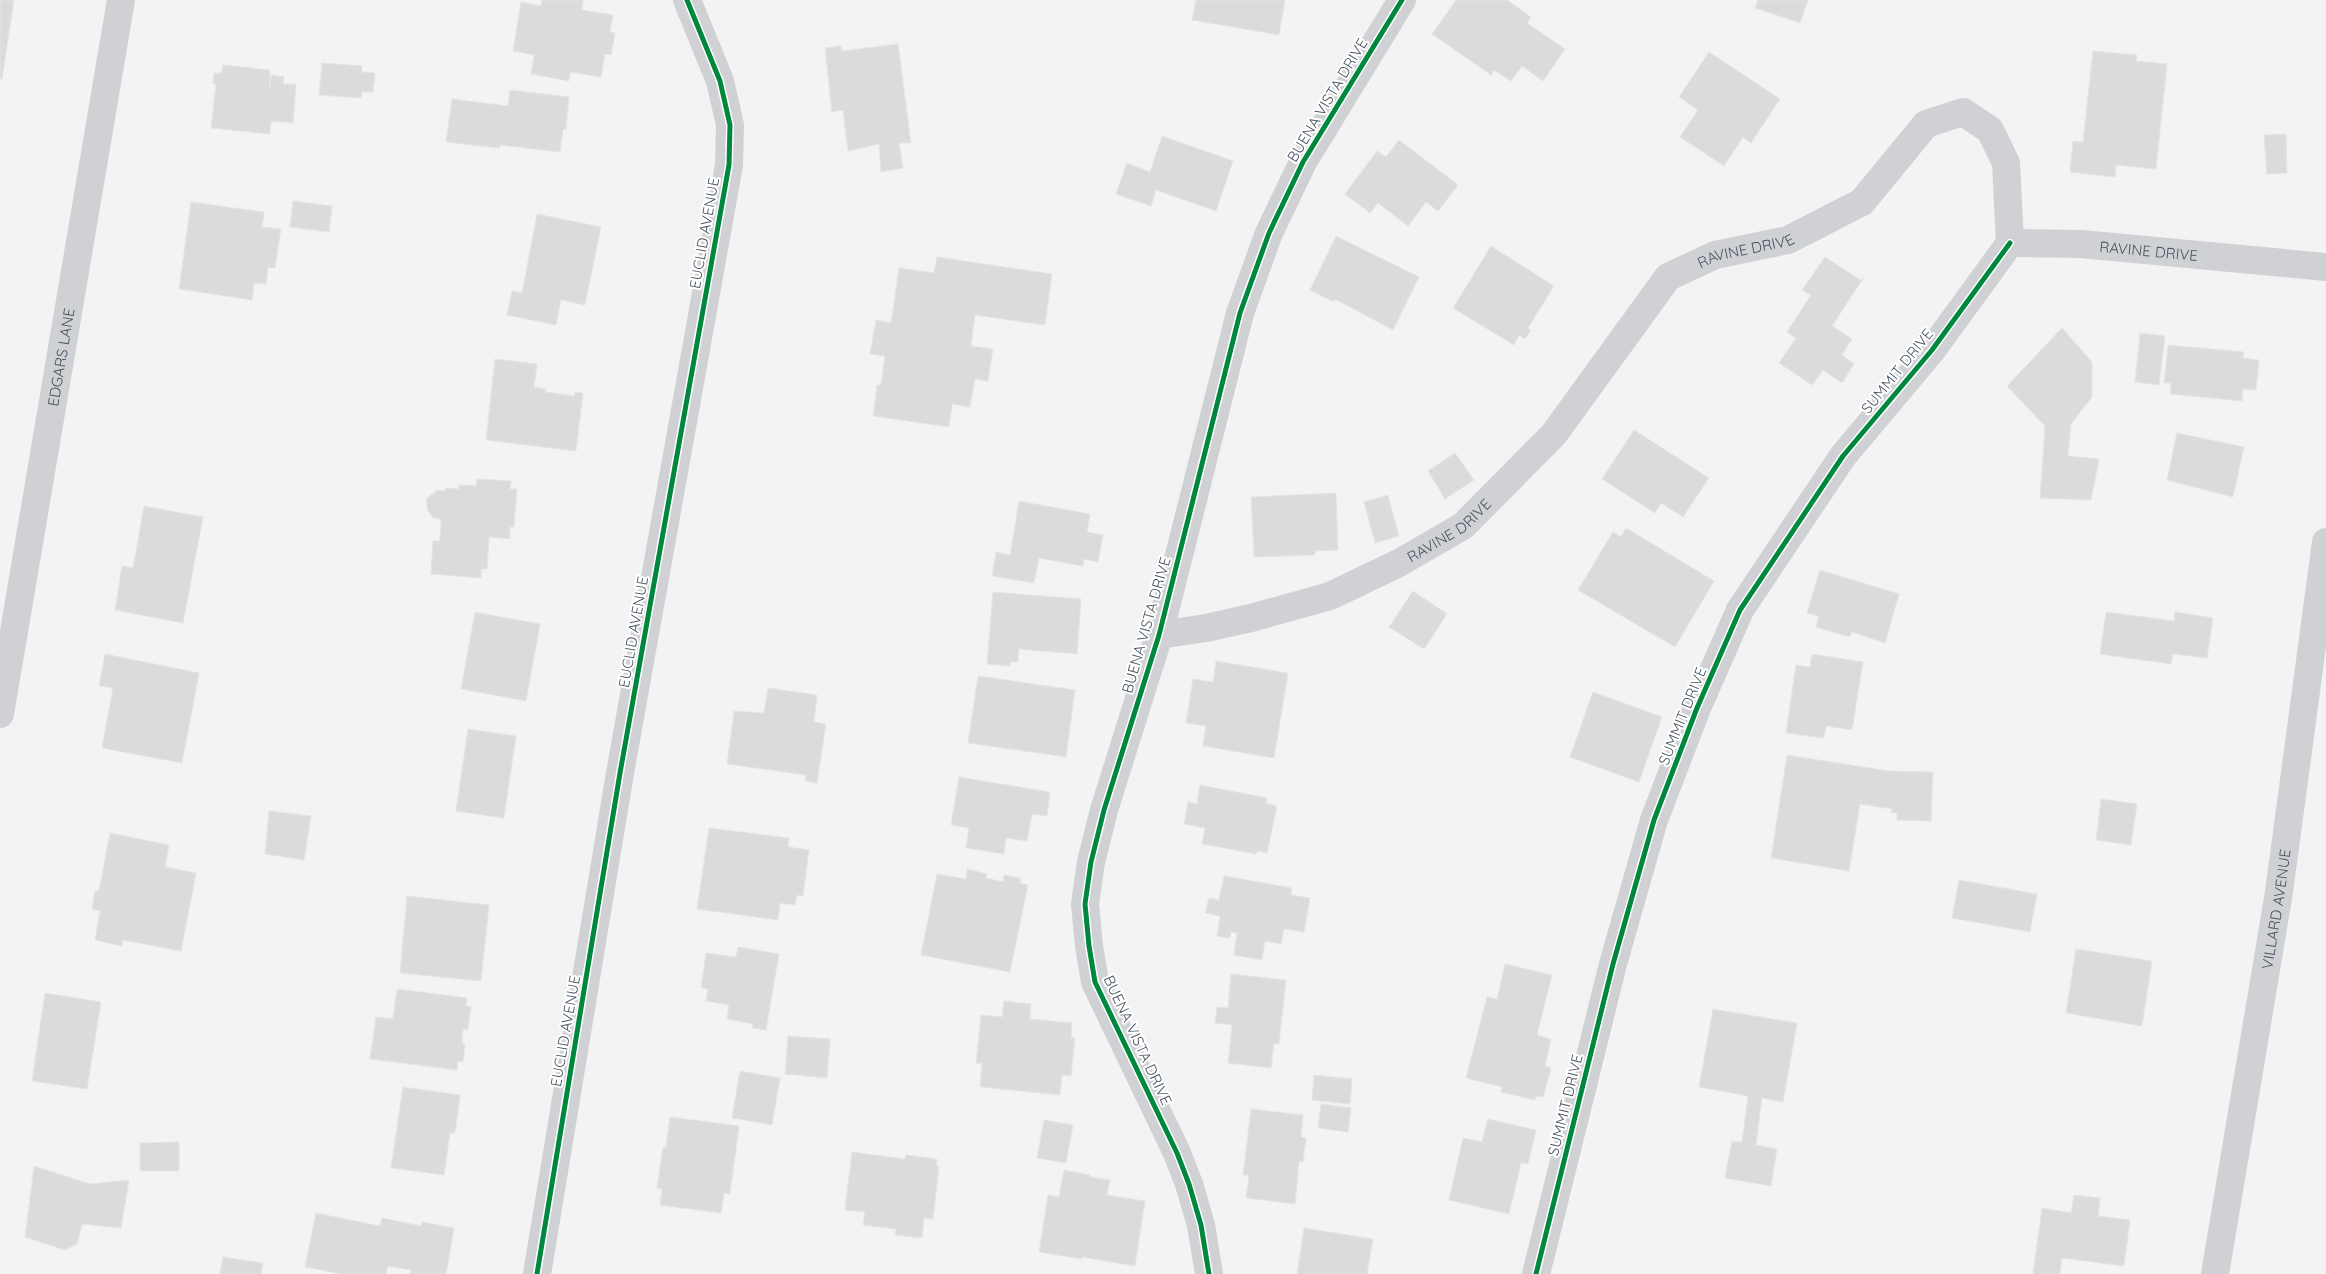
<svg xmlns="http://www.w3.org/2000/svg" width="2326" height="1274" font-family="Quicksand,sans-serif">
  <rect width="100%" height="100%" fill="#f4f3f3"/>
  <g fill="#dbdbdd" stroke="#e5e5e6">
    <polygon points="0,0 14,0 2,79 0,78"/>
    <polygon points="542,0 583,0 582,10 613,15 610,32 615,33 611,55 605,54 601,77 570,72 569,81 531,74 534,55 513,51 521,2 541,6"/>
    <polygon points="1196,0 1285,0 1279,35 1192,20"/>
    <polygon points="1456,0 1507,0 1531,17 1527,23 1565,49 1543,81 1522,66 1511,81 1494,70 1491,75 1432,34"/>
    <polygon points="1758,0 1808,0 1800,23 1755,8"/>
    <polygon points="898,44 911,143 899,143 903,168 881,172 879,144 848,151 843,110 832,112 825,48 841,46 842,51"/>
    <polygon points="2093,51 2137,55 2136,61 2167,64 2156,169 2116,165 2115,177 2070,172 2073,141 2083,142"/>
    <polygon points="1709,52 1780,99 1751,143 1743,137 1724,166 1680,137 1698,110 1679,97"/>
    <polygon points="322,63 362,66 362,72 375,73 373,92 362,92 361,98 319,95"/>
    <polygon points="223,65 270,70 270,88 271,75 284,77 283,84 296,84 293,123 271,121 270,134 211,128 216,84 213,84 214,73 222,73"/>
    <polygon points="510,90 569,97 566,130 563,129 560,152 500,145 499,148 446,142 452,99 508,106"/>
    <polygon points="2286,134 2287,173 2267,174 2264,135"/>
    <polygon points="1162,136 1233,161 1216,211 1156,190 1151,206 1116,194 1127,163 1150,172"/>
    <polygon points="1399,140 1458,185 1438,211 1426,202 1408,226 1378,203 1370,213 1345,194 1377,151 1386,157"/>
    <polygon points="293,201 332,206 329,232 290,227"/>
    <polygon points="191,202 264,212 262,227 281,229 275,268 268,267 266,284 254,283 252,300 179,289"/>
    <polygon points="537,214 601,227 585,305 561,300 556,325 507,315 512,291 522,293"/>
    <polygon points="1336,236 1419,277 1393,330 1335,299 1334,302 1310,290"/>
    <polygon points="1491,246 1554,286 1528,328 1531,330 1525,339 1519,335 1514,345 1453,308"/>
    <polygon points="937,257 1052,274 1045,325 975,315 971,346 993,349 988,381 975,379 970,407 952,404 949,427 873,416 877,385 881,385 885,356 870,354 876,320 891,323 899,268 934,273"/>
    <polygon points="1825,257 1862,281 1864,277 1832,326 1852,339 1842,355 1854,364 1842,383 1823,370 1812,385 1779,363 1796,338 1787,332 1811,295 1802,290"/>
    <polygon points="2062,328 2092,362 2092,397 2071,424 2068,456 2099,459 2091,500 2040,498 2045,426 2007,386"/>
    <polygon points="2140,333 2165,336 2159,385 2135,382"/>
    <polygon points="2168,345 2244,352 2243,358 2259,360 2256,390 2243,389 2242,401 2170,394 2171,383 2164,383"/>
    <polygon points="495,359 537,364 534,387 546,389 545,392 574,396 575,392 583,393 576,451 486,440"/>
    <polygon points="1634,430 1709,478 1683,517 1661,503 1655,513 1602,479"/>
    <polygon points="2177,433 2244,447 2233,497 2167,480"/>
    <polygon points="1455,453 1474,480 1445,499 1428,471"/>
    <polygon points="477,479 511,481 510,489 517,489 514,527 510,527 510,539 489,537 487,569 481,569 481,578 431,574 433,541 440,541 441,519 433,518 427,509 427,498 438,490 445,491 446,488 459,489 459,485 476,486"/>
    <polygon points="1336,493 1338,550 1315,551 1315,555 1254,557 1251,497"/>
    <polygon points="1388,495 1399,536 1375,543 1364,502"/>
    <polygon points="1019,501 1090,514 1087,532 1103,535 1098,562 1084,559 1083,566 1039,558 1034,583 992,576 996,552 1010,555"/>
    <polygon points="144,506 203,517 183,623 115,610 122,566 133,568"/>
    <polygon points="1626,528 1714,581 1675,647 1578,590 1613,532 1621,537"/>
    <polygon points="1820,570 1899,594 1885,643 1852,632 1850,637 1816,627 1819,616 1807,613"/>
    <polygon points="1413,591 1447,614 1424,649 1389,627"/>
    <polygon points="993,592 1081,599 1077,654 1019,649 1018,662 1011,662 1010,666 987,664"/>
    <polygon points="475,612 540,624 526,701 461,689"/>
    <polygon points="2106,612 2174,621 2175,612 2213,618 2207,658 2173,654 2171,664 2100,654"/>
    <polygon points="105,654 199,673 182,763 102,748 113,688 99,686"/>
    <polygon points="1812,654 1863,662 1852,730 1826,726 1824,738 1786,733 1796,665 1810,667"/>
    <polygon points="1216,661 1288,673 1274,758 1203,746 1206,726 1186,723 1193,679 1213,682"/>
    <polygon points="978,676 1075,690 1066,757 968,743"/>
    <polygon points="768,688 817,695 814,722 826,724 817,783 805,781 806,775 727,764 734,711 764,713"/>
    <polygon points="1593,692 1662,717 1639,782 1570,757"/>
    <polygon points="468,729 516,736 504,818 456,811"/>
    <polygon points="1787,755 1889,771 1933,772 1931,821 1897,820 1897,813 1891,813 1892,809 1860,804 1849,871 1771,858"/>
    <polygon points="959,777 1050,792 1047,816 1032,814 1027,841 1006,838 1004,854 966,848 969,828 951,825"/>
    <polygon points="1200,785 1267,798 1266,803 1277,806 1267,853 1257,851 1256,854 1202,844 1205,828 1184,824 1188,802 1197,804"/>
    <polygon points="2101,799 2137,804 2131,845 2096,840"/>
    <polygon points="269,811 311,816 304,860 265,854"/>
    <polygon points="709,828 789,838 788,847 809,850 803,896 797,895 795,905 780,903 778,920 697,909"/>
    <polygon points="110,833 169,845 165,867 196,873 181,951 123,940 122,946 95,940 100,911 92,909 95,891 99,891"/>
    <polygon points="967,869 987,874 986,878 1003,882 1004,875 1021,878 1020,883 1028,885 1010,972 921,955 937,874 966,879"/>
    <polygon points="1224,876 1292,888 1291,895 1310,898 1304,932 1284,929 1281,944 1265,941 1262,960 1234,955 1237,933 1231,932 1230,938 1217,936 1220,916 1205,913 1209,898 1219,900"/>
    <polygon points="1959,880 2037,894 2030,932 1952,918"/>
    <polygon points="407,896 489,905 481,981 400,973"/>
    <polygon points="738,947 779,954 766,1030 752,1028 753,1024 727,1019 729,1005 706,1001 708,989 701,988 706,953 736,957"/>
    <polygon points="2076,949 2152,961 2142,1026 2066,1013"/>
    <polygon points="1505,964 1552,975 1537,1035 1551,1039 1545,1066 1551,1068 1543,1097 1536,1096 1535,1100 1501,1092 1502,1087 1466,1078 1487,997 1497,999"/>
    <polygon points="1231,974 1286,980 1279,1044 1274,1043 1271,1068 1228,1063 1232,1025 1215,1023 1217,1007 1228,1008"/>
    <polygon points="397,989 467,998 466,1006 471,1007 468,1030 463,1029 462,1043 465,1044 463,1062 458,1061 457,1070 370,1059 376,1017 393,1019"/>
    <polygon points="45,993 101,1002 87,1089 32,1081"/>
    <polygon points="1004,1001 1031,1004 1030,1019 1072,1023 1071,1038 1075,1038 1071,1076 1062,1075 1060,1095 980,1087 982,1063 976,1063 981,1015 1002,1017"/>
    <polygon points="1713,1009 1797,1023 1783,1102 1762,1098 1756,1145 1777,1149 1771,1186 1725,1178 1732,1141 1742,1142 1748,1096 1699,1087"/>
    <polygon points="788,1036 830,1039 827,1078 785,1074"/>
    <polygon points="740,1071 780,1078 772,1125 732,1118"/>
    <polygon points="1314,1075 1352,1079 1350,1104 1312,1100"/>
    <polygon points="403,1087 460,1095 455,1133 450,1133 444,1175 391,1168"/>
    <polygon points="1321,1104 1351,1108 1348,1132 1318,1128"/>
    <polygon points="1251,1109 1303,1115 1301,1137 1306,1138 1303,1162 1299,1162 1295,1204 1246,1198 1249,1175 1243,1175"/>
    <polygon points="670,1117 739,1126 730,1194 724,1193 721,1213 660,1205 662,1189 657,1188 663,1147 666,1148"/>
    <polygon points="1488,1119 1536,1130 1528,1164 1521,1163 1509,1214 1449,1200 1463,1138 1482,1142"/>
    <polygon points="1044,1120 1073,1125 1066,1163 1037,1158"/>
    <polygon points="179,1142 179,1171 140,1171 140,1143"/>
    <polygon points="852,1152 905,1159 906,1155 937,1159 936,1166 939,1166 933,1219 924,1218 922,1238 895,1235 896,1229 863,1225 865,1212 845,1210"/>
    <polygon points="34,1166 90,1184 129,1180 121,1228 82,1224 77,1244 65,1250 25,1237"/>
    <polygon points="1064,1170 1090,1175 1090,1177 1110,1180 1107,1195 1145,1201 1135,1266 1082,1257 1082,1259 1039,1252 1048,1195 1059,1197"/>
    <polygon points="2074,1195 2100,1198 2098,1216 2130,1220 2124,1266 2062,1258 2060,1274 2033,1274 2042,1208 2071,1213"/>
    <polygon points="316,1213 380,1226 382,1218 421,1226 422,1222 454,1228 446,1274 410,1274 411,1270 388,1266 386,1274 342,1274 305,1267"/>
    <polygon points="1304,1228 1373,1239 1367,1274 1297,1274"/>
    <polygon points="223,1257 263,1263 261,1274 220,1274"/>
  </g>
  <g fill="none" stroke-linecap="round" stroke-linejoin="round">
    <g stroke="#cfd1d4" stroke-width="28">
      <path id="s1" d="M 2010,243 L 2081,244 L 2326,267"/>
      <path id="s2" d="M 1159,635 L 1206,628 L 1251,618 L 1330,596 L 1399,563 L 1463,526 L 1554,434 L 1668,277 L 1715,255 L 1788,240 L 1862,202 L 1926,124 L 1963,112 L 1990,130 L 2006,163 L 2010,243"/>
      <path id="s3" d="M 0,714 L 121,0"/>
      <polyline points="537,1274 620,773 729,165 730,125 720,81 687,0"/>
      <polyline points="1209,1274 1201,1225 1189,1184 1177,1153 1095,982 1089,946 1085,904 1091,862 1104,810 1159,635 1240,313 1269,233 1303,162 1402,0"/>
      <polyline points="1536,1274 1613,964 1654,820 1697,708 1740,610 1843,456 1932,350 2010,243"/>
      <path id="s4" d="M 2215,1274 L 2279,892 L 2326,542"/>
    </g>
    <g stroke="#fff" stroke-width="8">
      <g id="cycleway">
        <polyline points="537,1274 620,773 729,165 730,125 720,81 687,0"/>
        <polyline points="1209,1274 1201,1225 1189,1184 1177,1153 1095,982 1089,946 1085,904 1091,862 1104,810 1159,635 1240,313 1269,233 1303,162 1402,0"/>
        <polyline points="1536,1274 1613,964 1654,820 1697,708 1740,610 1843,456 1932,350 2010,243"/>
      </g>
    </g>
    <use href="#cycleway" stroke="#00873e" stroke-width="5"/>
  </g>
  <g text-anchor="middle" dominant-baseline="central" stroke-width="4" stroke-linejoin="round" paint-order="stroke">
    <g font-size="15" fill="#485461" stroke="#fff">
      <text transform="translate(1327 100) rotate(-59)">BUENA VISTA DRIVE</text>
      <text transform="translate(704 233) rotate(-80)">EUCLID AVENUE</text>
      <text stroke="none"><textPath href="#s2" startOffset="732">RAVINE DRIVE</textPath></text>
      <text stroke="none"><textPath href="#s1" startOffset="139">RAVINE DRIVE</textPath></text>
      <text stroke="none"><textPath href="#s3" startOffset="362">EDGARS LANE</textPath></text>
      <text transform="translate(1897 371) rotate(-51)">SUMMIT DRIVE</text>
      <text stroke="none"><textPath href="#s2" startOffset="312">RAVINE DRIVE</textPath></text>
      <text transform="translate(1146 625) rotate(-74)">BUENA VISTA DRIVE</text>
      <text transform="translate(633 632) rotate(-80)">EUCLID AVENUE</text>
      <text transform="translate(1682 716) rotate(-68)">SUMMIT DRIVE</text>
      <text stroke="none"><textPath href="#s4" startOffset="370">VILLARD AVENUE</textPath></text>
      <text transform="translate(565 1031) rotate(-80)">EUCLID AVENUE</text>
      <text transform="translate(1138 1040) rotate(65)">BUENA VISTA DRIVE</text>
      <text transform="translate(1565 1105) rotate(-76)">SUMMIT DRIVE</text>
    </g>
  </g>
</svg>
